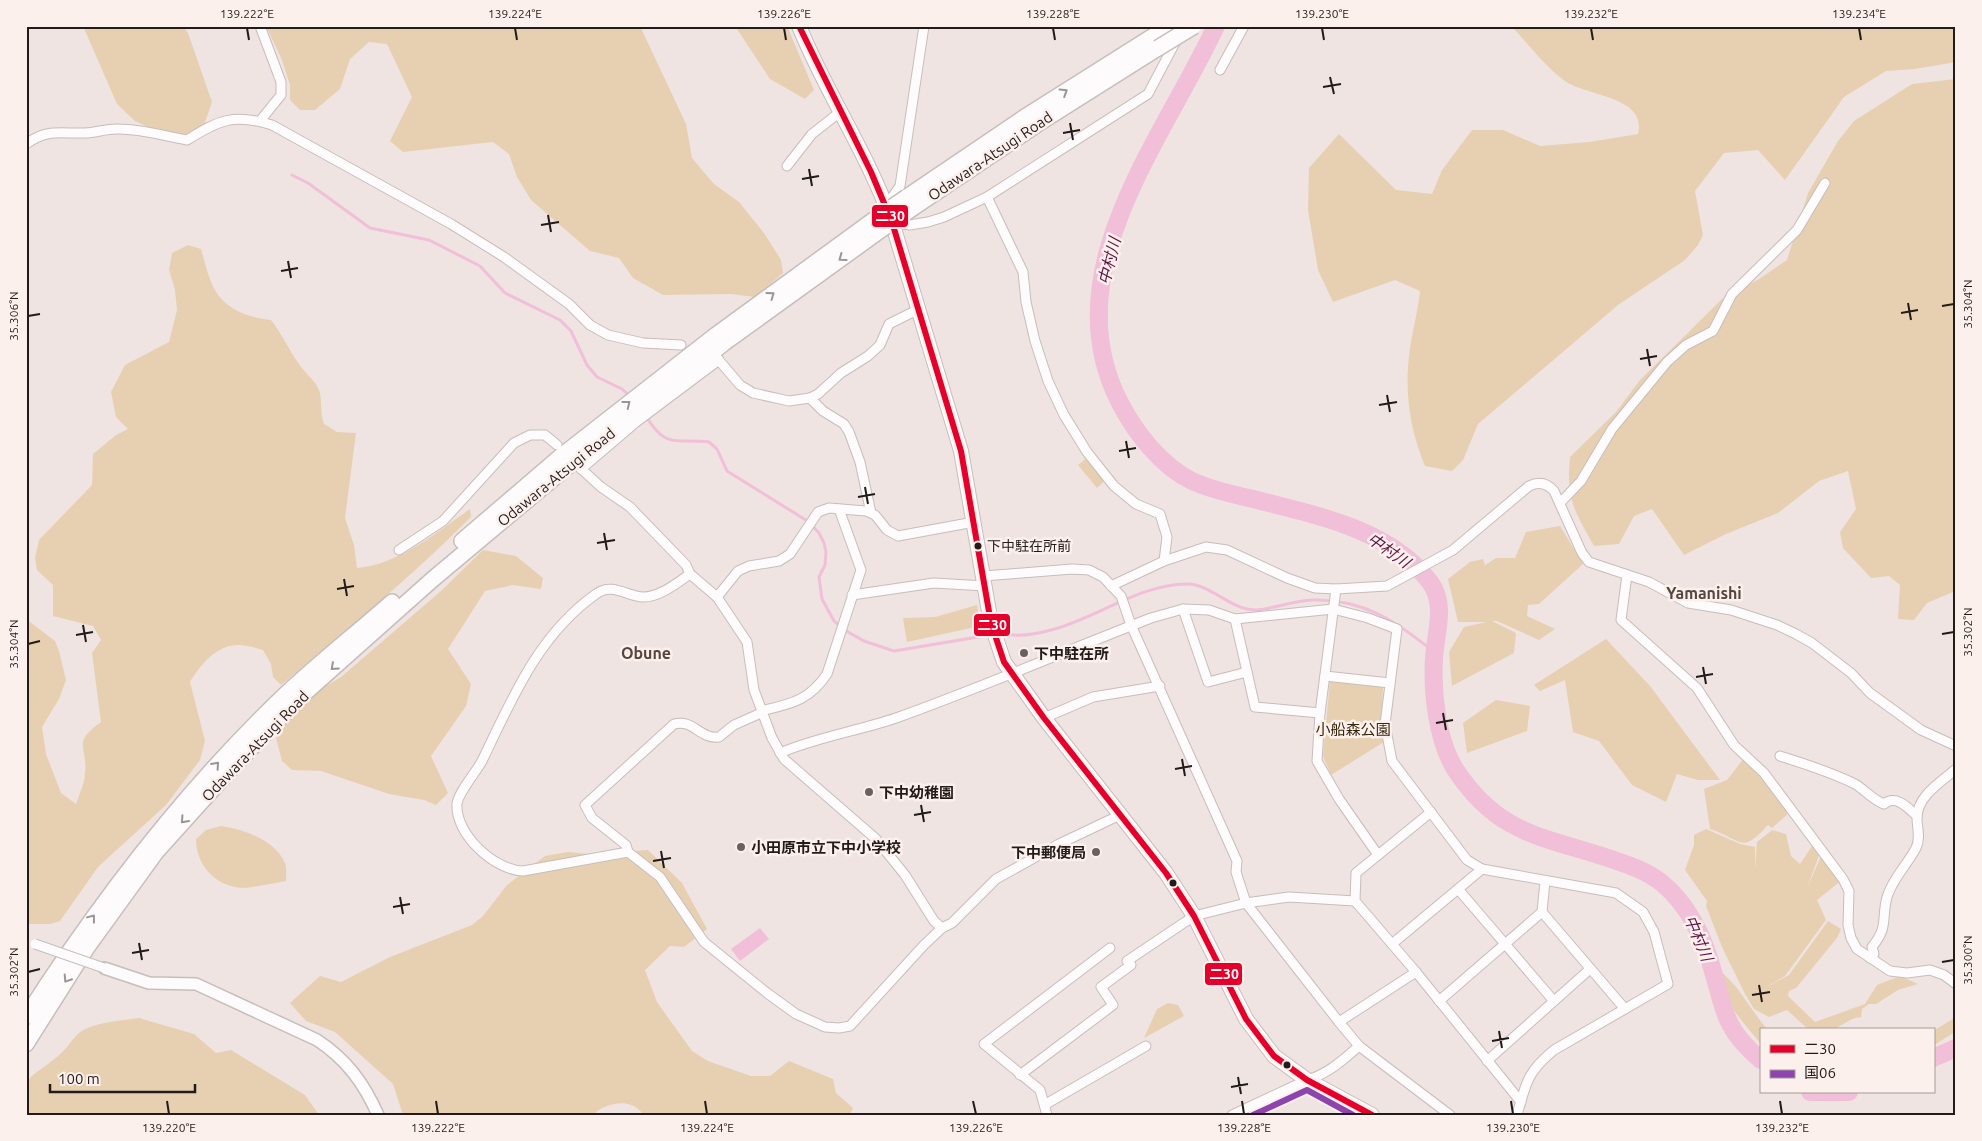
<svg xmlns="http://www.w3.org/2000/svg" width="1982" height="1141" font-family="Ubuntu,'Noto Sans JP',sans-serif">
  <rect width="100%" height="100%" fill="#efe4e2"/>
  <g fill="#e7d0b1">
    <polygon points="83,26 183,26 188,33 212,102 202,131 170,137 135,121 117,104"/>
    <polygon points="266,26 640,26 686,124 692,158 714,184 739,202 764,233 781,260 783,273 755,297 731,294 663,295 633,278 619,258 590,251 531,200 517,177 509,154 493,142 403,152 390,141 412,97 387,44 369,42 350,59 340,89 315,110 300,110 290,100 290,85 282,60"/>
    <polygon points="735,26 787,26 814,90 805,99 770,79"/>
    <path d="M 1508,26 L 1956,26 L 1956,62 L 1915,69 L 1886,71 L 1844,97 L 1785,180 L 1758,150 L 1724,153 L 1695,191 L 1703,235 L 1698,245 L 1685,260 L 1618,305 L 1478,424 L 1463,460 L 1452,471 L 1425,466 C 1409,428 1404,389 1410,348 C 1413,328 1418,311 1420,291 L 1395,280 L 1333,302 L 1318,270 L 1308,210 L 1309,168 L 1339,134 L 1396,190 L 1432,194 L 1442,170 L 1472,130 L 1503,130 L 1540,146 L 1589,142 L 1638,134 C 1648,96 1585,96 1565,81 C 1546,68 1530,46 1514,29 Z"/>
    <path d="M 1956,79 L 1956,593 L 1953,592 L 1927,603 L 1914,620 L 1898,619 L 1900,585 L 1889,576 L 1871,578 L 1843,548 L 1840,532 L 1856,509 L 1848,471 L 1819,481 L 1778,513 L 1726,534 L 1684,555 L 1652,509 L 1634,516 L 1619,544 L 1594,546 C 1574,510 1566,500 1570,457 L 1616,412 L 1640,380 L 1722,299 L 1759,279 L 1787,260 L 1808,193 L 1838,141 L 1854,121 L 1912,84 Z"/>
    <path d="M 188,245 L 201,249 C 205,262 208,278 215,290 C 226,310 250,318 271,320 C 282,334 289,350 299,364 C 305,374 317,381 320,393 C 322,404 320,413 324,424 L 337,432 L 356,433 L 345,518 L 354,545 L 357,568 C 398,565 437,532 470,509 L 471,517 C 411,577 346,631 281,685 L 273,677 L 271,664 L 263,650 C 256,648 247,645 239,645 C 216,645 201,664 190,682 L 205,741 L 200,760 L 166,805 L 98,867 L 60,921 L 50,924 L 26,924 L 26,619 L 55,641 L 59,651 L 66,680 L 59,699 L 42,727 L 46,754 L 61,793 L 76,804 C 79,795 85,783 85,773 C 88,745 71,744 101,722 L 92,653 L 101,640 L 93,626 L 53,616 L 53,585 L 37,570 L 35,558 L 39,540 L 92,485 L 93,454 L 116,435 L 128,429 L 116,417 L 111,392 L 125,365 L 169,342 L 177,310 L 175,290 L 169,270 L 172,253 Z"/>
    <polygon points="1088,457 1107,479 1097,488 1078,465"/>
    <polygon points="1560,526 1583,564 1539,604 1528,605 1527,616 1555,629 1539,640 1497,621 1492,621 1516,633 1514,653 1452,686 1449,652 1464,627 1487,622 1458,622 1448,579 1470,562 1483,559 1485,565 1496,558 1515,558 1526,532"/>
    <polygon points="483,550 516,556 543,578 541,589 513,585 485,591 448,649 471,684 466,706 431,756 448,793 436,805 424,800 389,794 321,771 292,770 282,761 276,738 281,723 311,695 341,677 441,591"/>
    <polygon points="977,605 980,626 907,642 903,618 935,617"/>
    <polygon points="1606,639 1650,686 1720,780 1698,780 1677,774 1666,802 1632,785 1599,741 1573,732 1565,680 1540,691 1534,685"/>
    <polygon points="1330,681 1383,687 1381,727 1384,742 1331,775 1323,756"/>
    <polygon points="1496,700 1530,706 1527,731 1467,753 1463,723"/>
    <path d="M 1744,758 L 1786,806 L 1787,815 L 1772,828 L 1768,825 C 1741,855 1743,840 1710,829 L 1704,789 L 1727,780 Z"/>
    <path d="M 221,826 C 243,829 273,839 284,861 C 287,866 286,875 286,881 C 273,883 246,890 235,887 C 211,882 196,862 196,839 L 206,830 Z"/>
    <path d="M 1706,829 L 1740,844 L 1755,847 L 1755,869 L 1757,842 L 1772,830 L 1786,834 L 1791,856 L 1800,864 L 1812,846 L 1820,853 L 1807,888 L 1822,854 L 1842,880 L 1817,900 L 1826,920 L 1785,976 L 1763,989 L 1789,975 L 1828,921 L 1841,929 L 1837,938 L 1796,988 L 1789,991 L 1788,996 L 1815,1022 L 1865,1004 L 1877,985 L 1900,976 L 1918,984 L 1898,990 L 1876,1004 L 1869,1004 L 1862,1009 L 1861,1017 C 1849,1018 1844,1025 1834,1029 C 1826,1031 1817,1030 1809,1030 L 1787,1010 L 1769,1017 L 1754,1009 L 1744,992 L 1722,947 L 1706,906 L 1707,901 L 1685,870 L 1694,845 L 1694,835 Z"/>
    <path d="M 648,850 L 682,883 L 707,929 L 684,947 L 670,946 L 645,970 L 657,1002 L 692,1051 L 708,1061 L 751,1076 L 770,1076 L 789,1061 L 833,1079 L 836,1093 L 853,1108 L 850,1115 L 644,1115 C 641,1112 636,1106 631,1105 C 619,1100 601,1106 593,1115 L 403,1115 L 393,1084 L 335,1032 L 306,1021 L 290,1003 L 320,976 L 341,982 L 390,957 L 472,925 L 483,916 L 507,885 L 545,856 L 568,852 L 591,854 Z"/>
    <path d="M 1717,969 C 1740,985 1749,1009 1768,1030 L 1761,1030 L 1761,1044 C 1739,1017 1724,1004 1717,969 Z"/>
    <polygon points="1168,1003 1178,1005 1184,1016 1144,1038 1157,1009"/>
    <polygon points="1956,1017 1956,1031 1933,1046 1933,1031"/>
    <path d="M 139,1018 L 194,1034 L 216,1053 L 231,1050 L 305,1095 L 319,1115 L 26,1115 C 26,1069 26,1083 58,1056 C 66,1050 71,1040 79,1033 C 93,1022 121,1021 139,1018 Z"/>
  </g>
  <polygon fill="#f1bfd8" points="760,928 769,939 740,961 731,949"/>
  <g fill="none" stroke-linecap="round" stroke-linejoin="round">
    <g stroke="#f1bfd8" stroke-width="3">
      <polyline points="292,175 308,183 370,228 429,240 480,266 505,293 560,320 571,331 587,365 597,377 622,389 631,397"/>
      <path d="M 646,416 C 666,450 676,438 709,442 L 717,449 L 727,471 L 809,522 L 819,533 L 824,543 L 826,552 L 825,565 L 819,577 L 822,599 L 834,621 L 848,632 L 864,641 L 894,651 L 990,635"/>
      <path d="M 999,634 C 1004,633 1008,635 1014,635 C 1025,636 1040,633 1051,630 C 1095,619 1140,584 1187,584 C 1212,584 1231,611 1257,610 C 1275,608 1294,601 1312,600 C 1363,598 1397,622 1434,652"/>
    </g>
    <g stroke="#f1bfd8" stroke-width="18">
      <path d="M 1216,26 C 1163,140 1052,273 1120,403 C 1135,432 1161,466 1192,481 C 1211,490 1232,494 1253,499 C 1314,515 1389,528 1430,582 C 1447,605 1435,634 1434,659 C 1432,692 1437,740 1455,769 C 1499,836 1543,836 1611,859 C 1629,865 1647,871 1662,883 C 1690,906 1705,940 1714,975 C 1719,991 1722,1007 1729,1022 C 1736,1037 1749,1050 1761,1060"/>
      <polyline points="1933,1058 1956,1048"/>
      <polyline points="1810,1092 1849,1092"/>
    </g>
    <g stroke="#c6bebc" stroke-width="11">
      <g id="minor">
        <polyline points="260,26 281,82 281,95 260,121"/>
        <polyline points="1220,70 1244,26"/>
        <path d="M 26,144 C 48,128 61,134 85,133 C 96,133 107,128 119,129 C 143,129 163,136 187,140 C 219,120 234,113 272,125 L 451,224 L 504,257 L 569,304 L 590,325 L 608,335 L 643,343 L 681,345"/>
        <polyline points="787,166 812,134 840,112"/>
        <polyline points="987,197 1023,272 1026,302 1035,341 1048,381 1064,415 1087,452 1114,486 1136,504 1160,514 1167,537 1164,561"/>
        <polyline points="886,206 900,186 924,26"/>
        <polyline points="892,222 910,225 928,222 944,217 987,197 1148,94 1177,39"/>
        <polyline points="717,358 740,385 753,393 789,401 810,398 818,394 841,373 868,356 880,345 889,324 917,310"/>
        <polyline points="810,398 823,411 844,424 849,432 860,462 871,513"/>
        <polyline points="578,466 601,487 630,507 686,565 690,574 717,597 747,642 754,690 772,738 784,759 876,839 905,875 934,921 942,928"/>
        <polyline points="581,469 635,423 719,360"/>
        <polyline points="1560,503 1581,481 1612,429 1667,362 1686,345 1713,331 1732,294 1797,230 1825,183"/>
        <polyline points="399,550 443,521 514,443 530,435 545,435 557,445"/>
        <path d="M 690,574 C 677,583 660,597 643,597 C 626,596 612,582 596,594 C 538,635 512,699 482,761 C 476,772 458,793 457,804 C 455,834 494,870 523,871 L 628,852 L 626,845 L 592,818 L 585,805 L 674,724 C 694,719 699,739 719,737 L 734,725 L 761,713"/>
        <polyline points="1627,575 1621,620 1697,688 1734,745 1764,773 1843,879 1849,891 1848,925 1851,938 1857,949 1890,971 1907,973 1930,970 1944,975 1956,984"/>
        <polyline points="984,576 1072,569 1089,570 1103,577 1121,596 1131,625 1237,861 1236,872 1246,903 1339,1022 1359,1046 1450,1115"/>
        <path d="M 1111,586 L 1164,561 L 1206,547 L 1227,550 L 1287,578 L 1315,588 L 1336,589 L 1387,586 L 1453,550 L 1529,486 C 1539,481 1547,483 1554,491 L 1582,553 L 1589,562 L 1649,582 L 1688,603 L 1731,610 L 1777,625 L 1796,634 L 1812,643 L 1851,673 L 1870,693 L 1921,730 L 1956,746"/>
        <polyline points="1336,589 1320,713 1317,761 1339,799 1378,855"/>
        <polyline points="852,595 934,583 985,586"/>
        <polyline points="717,597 738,571 749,566 779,561 790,554 818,512 829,508 866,511 875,515 887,530 898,536 974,522"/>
        <polyline points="1183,609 1208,682 1247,672"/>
        <polyline points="1235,619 1255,707 1320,713"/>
        <polyline points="1325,676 1390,683"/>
        <path d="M 761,711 C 790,704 809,701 827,674 L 861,570 L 839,509"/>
        <polyline points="1044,718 1093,697 1160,686"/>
        <path d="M 780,753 C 817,737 858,731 896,718 C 982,687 1066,651 1151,618 L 1183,609 L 1209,610 L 1235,619 L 1333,609 L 1368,618 L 1397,629 L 1385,724 L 1392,761 L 1467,860 L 1482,869 L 1616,893 L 1643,912 L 1654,932 L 1668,984 L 1554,1050 C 1527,1072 1526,1083 1517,1115"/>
        <path d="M 1780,756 C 1805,764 1831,772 1855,784 C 1865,790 1873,800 1884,804 C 1896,794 1908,808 1917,816"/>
        <polyline points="1431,812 1356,873 1355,901 1416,972 1521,1102"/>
        <polyline points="628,852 660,877 704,942 767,993 796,1014 825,1027 839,1028 850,1026 924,945 942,928 952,923 996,879 1059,844 1120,815"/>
        <polyline points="1545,881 1542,912 1625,1009"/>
        <polyline points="1458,889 1553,1000"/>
        <polyline points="1392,944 1482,869"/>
        <path d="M 1870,958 L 1874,954 L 1872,947 C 1889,926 1881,920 1887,897 C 1893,878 1907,865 1916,848 C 1921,838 1917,828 1917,818 C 1917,796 1941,782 1956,769"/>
        <polyline points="1127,961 1194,916 1246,903 1289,897 1355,901"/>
        <polyline points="1439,1001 1542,912"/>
        <polyline points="1339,1022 1416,972"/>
        <polyline points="1487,1061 1590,969"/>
        <polyline points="1020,1075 1113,1005 1101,987 1131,965"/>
        <polyline points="1046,1104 1146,1046"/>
        <polyline points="1047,1115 1040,1090 984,1044 1110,948"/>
        <path d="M 1232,1115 L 1307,1080 C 1328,1074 1343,1060 1359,1046"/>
      </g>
    </g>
    <g stroke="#c6bebc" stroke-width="14">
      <path id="tertiary" d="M 104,968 L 149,983 L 196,984 L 317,1040 C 346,1059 364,1083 378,1115"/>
    </g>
    <g stroke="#c6bebc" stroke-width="16">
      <path id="secondary" d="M 799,26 C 826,93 868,154 892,222 L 961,451 L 991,623 L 1004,662 L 1044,718 L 1166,873 L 1194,916 L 1246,1019 L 1274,1056 L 1307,1080 L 1372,1115"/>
    </g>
    <g stroke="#c6bebc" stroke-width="18">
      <g id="trunk">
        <polyline points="907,197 1028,115 1169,26"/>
        <polyline points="914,207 1036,125 1158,48"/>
        <polyline points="462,541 560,457 716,335 875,219"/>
        <path d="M 26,1017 C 101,900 185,790 286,694 C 320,662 357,633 392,602"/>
        <polyline points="26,1044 88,946 156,852 229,771 297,700 433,579 568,466 724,343 882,229"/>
      </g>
    </g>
    <use href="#minor" stroke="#fdfbfb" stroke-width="9"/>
    <use href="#tertiary" stroke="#fdfbfb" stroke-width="11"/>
    <use href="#secondary" stroke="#fdfbfb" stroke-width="14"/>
    <use href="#trunk" stroke="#fdfbfb" stroke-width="15"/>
    <g stroke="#c6bebc" stroke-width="11" stroke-linecap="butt">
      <polyline id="minor-bridge" points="35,944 104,968"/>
    </g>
    <g stroke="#c6bebc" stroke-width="18" stroke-linecap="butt">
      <g id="trunk-bridge">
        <polyline points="1158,48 1194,26"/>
        <polyline points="875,219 907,197"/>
        <polyline points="882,229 914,207"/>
      </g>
    </g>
    <use href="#minor-bridge" stroke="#fdfbfb" stroke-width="9"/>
    <use href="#trunk-bridge" stroke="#fdfbfb" stroke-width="15"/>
    <g stroke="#fcf0ed" stroke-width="10">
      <polyline id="bus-1" points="799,26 871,172 892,222 961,451 991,623 1004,662 1044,718 1166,873 1194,916 1246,1019 1274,1056 1307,1080 1372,1115"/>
    </g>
    <g stroke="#fcf0ed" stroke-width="10">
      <polyline id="bus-2" points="1253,1115 1307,1090 1353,1115"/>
    </g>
    <use href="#bus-1" stroke="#e4002b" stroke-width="6"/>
    <use href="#bus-2" stroke="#8e44ad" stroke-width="6"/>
  </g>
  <defs><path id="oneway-chevron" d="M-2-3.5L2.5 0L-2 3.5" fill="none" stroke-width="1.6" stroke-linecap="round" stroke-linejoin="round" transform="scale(1.25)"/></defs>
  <g stroke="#9a9695">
    <use href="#oneway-chevron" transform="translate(1064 92) rotate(-32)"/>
    <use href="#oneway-chevron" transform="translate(842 258) rotate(144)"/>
    <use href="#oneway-chevron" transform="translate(771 295) rotate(-36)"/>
    <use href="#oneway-chevron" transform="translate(627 404) rotate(-38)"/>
    <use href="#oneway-chevron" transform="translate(334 667) rotate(138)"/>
    <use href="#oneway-chevron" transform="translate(216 765) rotate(-48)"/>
    <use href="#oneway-chevron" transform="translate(184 820) rotate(132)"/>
    <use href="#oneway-chevron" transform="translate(92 918) rotate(-53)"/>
    <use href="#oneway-chevron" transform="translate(67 979) rotate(123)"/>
  </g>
  <path fill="none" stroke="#221b19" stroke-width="2" d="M 247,28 L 249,40M 515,28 L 517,40M 784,28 L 786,40M 1053,28 L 1055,40M 1322,28 L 1324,40M 1591,28 L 1593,40M 1859,28 L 1861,40M 1330,77 L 1334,94M 1323,87 L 1341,84M 1070,123 L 1073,140M 1063,133 L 1080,130M 809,169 L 812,186M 802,179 L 819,176M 548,215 L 551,232M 541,225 L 559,222M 288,261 L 291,278M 281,271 L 298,268M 1908,303 L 1911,320M 1942,306 L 1954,304M 1901,313 L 1918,310M 28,316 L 40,314M 1647,349 L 1650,366M 1640,359 L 1657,356M 1387,395 L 1390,412M 1379,405 L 1397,402M 1126,441 L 1129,458M 1119,451 L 1136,448M 865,487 L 868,504M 858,497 L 875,494M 604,533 L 607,550M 597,543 L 615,540M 344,579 L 347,596M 337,589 L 354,586M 83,625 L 86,642M 1942,634 L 1954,632M 76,635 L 93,632M 28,644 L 40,641M 1703,667 L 1706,684M 1696,677 L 1713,674M 1443,713 L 1446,730M 1436,723 L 1453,720M 1182,759 L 1185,776M 1175,769 L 1192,766M 921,805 L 924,822M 914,815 L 931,812M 661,851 L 664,868M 653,861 L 671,858M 400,897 L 403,914M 393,907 L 410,904M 139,943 L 142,960M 132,953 L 149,950M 1942,962 L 1954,960M 28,972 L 40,969M 1759,985 L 1762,1002M 1752,995 L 1770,992M 1499,1031 L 1502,1048M 1492,1041 L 1509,1038M 1238,1077 L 1241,1094M 1231,1087 L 1248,1084M 167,1101 L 169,1114M 436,1101 L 438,1114M 705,1101 L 707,1114M 973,1101 L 976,1114M 1242,1101 L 1244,1114M 1511,1101 L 1513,1114M 1780,1101 L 1782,1114"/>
  <g fill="#221b19" stroke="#fcf0ed" stroke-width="2">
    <circle cx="978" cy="546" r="4.5"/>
    <circle cx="1173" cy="883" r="4.5"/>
    <circle cx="1287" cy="1065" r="4.5"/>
  </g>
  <g fill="#6a615f" stroke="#fcf0ed" stroke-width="2">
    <circle cx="1024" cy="653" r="5"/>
    <circle cx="869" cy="792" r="5"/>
    <circle cx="741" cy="847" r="5"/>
    <circle cx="1096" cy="852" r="5"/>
  </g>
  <g text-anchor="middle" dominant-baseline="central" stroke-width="5" stroke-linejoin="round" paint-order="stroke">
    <g font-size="14" fill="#221b19" stroke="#fcf0ed" text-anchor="start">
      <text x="987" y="546">下中駐在所前</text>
    </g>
    <g font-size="15" fill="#221b19" stroke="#fcf0ed">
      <text transform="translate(990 156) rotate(-34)">Odawara-Atsugi Road</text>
      <text transform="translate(556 477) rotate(-39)">Odawara-Atsugi Road</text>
      <text transform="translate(255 746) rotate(-46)">Odawara-Atsugi Road</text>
    </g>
    <g font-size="15" font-weight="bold" fill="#221b19" stroke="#fcf0ed" text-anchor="start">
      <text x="1034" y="653">下中駐在所</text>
      <text x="879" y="792">下中幼稚園</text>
      <text x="751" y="847">小田原市立下中小学校</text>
      <text x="1086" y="852" text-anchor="end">下中郵便局</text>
    </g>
    <g font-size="15" fill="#36270a" stroke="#fcf0ed">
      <text x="1353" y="729">小船森公園</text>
    </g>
    <g font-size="16" font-style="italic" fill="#5f1344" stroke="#fcf0ed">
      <text transform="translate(1109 261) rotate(-76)">中村川</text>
      <text transform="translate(1389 550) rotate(35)">中村川</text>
      <text transform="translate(1699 938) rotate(67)">中村川</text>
    </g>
    <g font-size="16" font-weight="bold" fill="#564642" stroke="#fcf0ed">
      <text x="1704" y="593">Yamanishi</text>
      <text x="646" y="653">Obune</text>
    </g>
  </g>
  <g stroke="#fcf0ed" stroke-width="2">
    <rect x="871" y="204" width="38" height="24" rx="5" fill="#e4002b"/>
    <rect x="973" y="613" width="38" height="24" rx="5" fill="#e4002b"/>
    <rect x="1204" y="962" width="39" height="24" rx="5" fill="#e4002b"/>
  </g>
  <g font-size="14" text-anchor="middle" font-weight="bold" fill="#fff">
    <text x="890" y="221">二30</text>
    <text x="992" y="630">二30</text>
    <text x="1224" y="979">二30</text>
  </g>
  <rect width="1982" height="1141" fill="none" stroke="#fcf0ed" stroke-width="55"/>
  <rect x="1760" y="1028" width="175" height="65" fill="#fcf0ed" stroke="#a59b98"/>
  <rect x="1770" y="1045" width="25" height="8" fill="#e4002b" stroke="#a59b98"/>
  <text x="1804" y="1054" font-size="15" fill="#221b19">二30</text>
  <rect x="1770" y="1070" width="25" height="8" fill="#8e44ad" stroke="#a59b98"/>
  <text x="1804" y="1078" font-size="15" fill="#221b19">国06</text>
  <path d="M50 1084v8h145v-8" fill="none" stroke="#221b19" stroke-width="2.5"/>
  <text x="58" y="1084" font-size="15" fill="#221b19" stroke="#fcf0ed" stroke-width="4" paint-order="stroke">100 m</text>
  <rect x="28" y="28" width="1926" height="1086" fill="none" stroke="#221b19" stroke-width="2"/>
  <g font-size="12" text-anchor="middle" fill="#221b19">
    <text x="247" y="18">139.222°E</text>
    <text x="515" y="18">139.224°E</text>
    <text x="784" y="18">139.226°E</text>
    <text x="1053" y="18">139.228°E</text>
    <text x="1322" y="18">139.230°E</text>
    <text x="1591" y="18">139.232°E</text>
    <text x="1859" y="18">139.234°E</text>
    <text transform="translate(1968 304) rotate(-90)" y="4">35.304°N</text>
    <text transform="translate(14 316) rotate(-90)" y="4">35.306°N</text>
    <text transform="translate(1968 632) rotate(-90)" y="4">35.302°N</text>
    <text transform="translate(14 644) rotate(-90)" y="4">35.304°N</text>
    <text transform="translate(1968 960) rotate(-90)" y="4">35.300°N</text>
    <text transform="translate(14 972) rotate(-90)" y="4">35.302°N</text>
    <text x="169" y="1132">139.220°E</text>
    <text x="438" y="1132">139.222°E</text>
    <text x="707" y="1132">139.224°E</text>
    <text x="976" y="1132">139.226°E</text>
    <text x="1244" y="1132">139.228°E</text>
    <text x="1513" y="1132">139.230°E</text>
    <text x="1782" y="1132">139.232°E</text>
  </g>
</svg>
